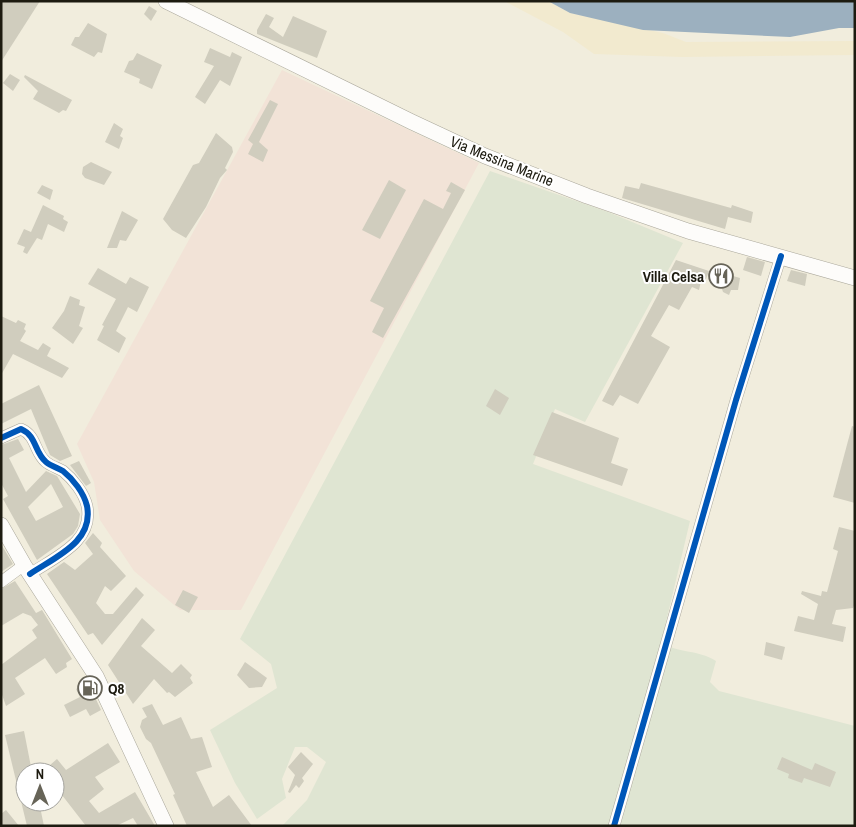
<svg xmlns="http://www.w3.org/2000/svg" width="856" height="827" font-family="'Archivo Narrow',sans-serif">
  <rect width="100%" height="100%" fill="#f1eddd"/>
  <polygon fill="#f2e3d7" points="282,70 479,163 241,610 180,610 134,571 100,520 94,482 77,444"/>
  <path fill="#dfe5d2" d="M 490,171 L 608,212 L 683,243 L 585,422 L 555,409 L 533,464 L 690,521 L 661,643 C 679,653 699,650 716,661 L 710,682 L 719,691 L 855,726 L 855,826 L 282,826 L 307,800 L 326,762 L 307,747 L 295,747 L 282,779 L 286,798 L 257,819 L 235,783 L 210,730 L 277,688 L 271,664 L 240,639 Z"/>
  <polygon fill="#f2eacf" points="504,1 548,1 570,13 663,33 686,42 855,41 855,55 682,57 594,54 563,32"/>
  <polygon fill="#9cb0bf" points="548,1 855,1 855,28 839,28 790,37 643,30 570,13"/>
  <g fill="#d0cdbe" fill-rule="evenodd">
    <polygon points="1,1 40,1 1,62"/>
    <polygon points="149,6 157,11 151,21 144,14"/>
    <polygon points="266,14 274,18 269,27 283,37 293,16 327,31 317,58 257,34 257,30"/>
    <polygon points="88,23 107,34 102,53 98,52 94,57 71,45 75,37 79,37"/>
    <polygon points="210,48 230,57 232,52 242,57 230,86 220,80 205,104 195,97 214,66 204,62"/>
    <polygon points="137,53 162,65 152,89 139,83 140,79 124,72 129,61 133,60"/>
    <polygon points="10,74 20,80 13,91 3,83"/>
    <polygon points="25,75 72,100 66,111 63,110 59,113 33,99 38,91 24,77"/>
    <polygon points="270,100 278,104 259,142 268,150 263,162 248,154 253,144 248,140"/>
    <polygon points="114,123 123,129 120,136 123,138 119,149 105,142"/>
    <polygon points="216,133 232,147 233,152 225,168 227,170 220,178 206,207 186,238 172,230 163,219 193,165 199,163"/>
    <polygon points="91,162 112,172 104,185 85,178 82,174 83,167"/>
    <polygon points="389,180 406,190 380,239 362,230"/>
    <polygon points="451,182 465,190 383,338 372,332 384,308 370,301 424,199 443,209 451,193 446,191"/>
    <polygon points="641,183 731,208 732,205 753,212 751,223 728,217 725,229 622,198 625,186 639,189"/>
    <polygon points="42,185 53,190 50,200 37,193"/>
    <polygon points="43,205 64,216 63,219 68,222 64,232 48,224 42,240 37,238 27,254 23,252 25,247 17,244 24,229 31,232"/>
    <polygon points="122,211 138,220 126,241 120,240 117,248 107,248"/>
    <polygon points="747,257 765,262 761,276 743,270"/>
    <polygon points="676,260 709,271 705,282 701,281 699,290 692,287 679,310 669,305 651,336 670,347 638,404 620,395 613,406 602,401"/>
    <polygon points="98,268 126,284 130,277 149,287 137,312 128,307 116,331 126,338 119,353 97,340 104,326 102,325 116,299 88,284"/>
    <polygon points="791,270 807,274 805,286 787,281"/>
    <polygon points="726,274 740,278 738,290 731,290 729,295 723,292 721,286"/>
    <polygon points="70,296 80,300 79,305 85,307 79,326 83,328 73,344 52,328 64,311"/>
    <polygon points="1,316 16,323 18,320 26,324 24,329 26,331 20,341 38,350 43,343 51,348 47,356 69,368 62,378 13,354 1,375"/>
    <polygon points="39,385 72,456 60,461 50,455 31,409 1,424 1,404"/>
    <polygon points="495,389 509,398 500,415 486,406"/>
    <polygon points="552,412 619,438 611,463 628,469 622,486 533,455"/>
    <polygon points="852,426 855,427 855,503 833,497"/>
    <path d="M 18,439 L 24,450 L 9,458 L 26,492 L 46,471 L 57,476 L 80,514 L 78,526 L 73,534 L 37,560 L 3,499 L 8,496 L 1,483 L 1,445 ZM 51,484 L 63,507 L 36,521 L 28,507 Z"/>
    <polygon points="79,461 91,483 86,486 70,465"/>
    <polygon points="839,527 855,531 855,603 853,608 836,610 832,624 846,627 843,642 794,631 798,616 814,620 818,604 801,594 802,591 821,596 822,591 827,592 838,551 833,549"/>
    <polygon points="93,533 102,543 100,547 126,576 111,591 105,586 96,603 105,614 113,614 136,587 144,595 102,645 93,633 88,635 47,574 64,562 75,570 93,554 85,543"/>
    <polygon points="1,544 13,564 1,572"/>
    <polygon points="15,581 36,613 42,610 72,659 66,663 67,667 56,674 45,658 15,678 25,694 6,706 1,692 1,665 37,638 32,630 38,625 31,616 23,613 1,626 1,589"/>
    <polygon points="183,590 198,597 189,613 175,605"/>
    <polygon points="142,618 155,630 141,646 172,673 181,664 192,675 190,678 193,683 175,697 169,692 167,693 154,679 133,704 108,665"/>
    <polygon points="766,642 785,647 782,660 764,655"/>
    <polygon points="245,662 267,678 262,687 249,688 237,675"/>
    <polygon points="88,682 101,710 90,716 86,709 70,717 64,705 80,697 76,689"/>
    <polygon points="152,704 163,725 181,717 191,739 202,737 212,767 196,772 213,807 229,795 252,826 187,826 173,795 175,794 151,743 146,739 140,727 142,720 147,717 142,708"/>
    <polygon points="24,731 32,772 25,772 25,802 39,802 44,826 27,826 5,735"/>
    <polygon points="108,743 120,762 95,777 104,789 89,801 99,813 135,792 155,826 138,826 133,818 116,826 86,826 55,786 55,772 42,772 57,759 66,770"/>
    <polygon points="301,752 313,764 302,778 304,781 299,788 296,785 290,793 288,792 295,775 288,767"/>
    <polygon points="782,757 812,770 815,763 836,772 830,787 804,778 802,783 788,778 789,774 777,769"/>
    <polygon points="6,810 19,826 1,826 1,814"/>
  </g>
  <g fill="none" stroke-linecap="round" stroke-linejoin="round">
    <g stroke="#aaa79b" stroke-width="12">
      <g id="minor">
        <path d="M 1,438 L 21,429 C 37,436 34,452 46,462 C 51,466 58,468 63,471 C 73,479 84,493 87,506 C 94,542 55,557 30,574"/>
        <polyline points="1,582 24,565"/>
        <polyline points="614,826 736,400 781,256"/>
      </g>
    </g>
    <g stroke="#aaa79b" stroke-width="16">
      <g id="secondary">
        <polyline points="166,1 412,122 485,156 587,196 688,231 855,278"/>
        <polyline points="1,525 24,565 96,676 166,826"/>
      </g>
    </g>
    <use href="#minor" stroke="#fdfcfa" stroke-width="11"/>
    <use href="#secondary" stroke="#fdfcfa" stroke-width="15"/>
    <g stroke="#fff" stroke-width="9">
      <g id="cycleway">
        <path d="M 1,438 L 21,429 C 37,436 34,452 46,462 C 51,466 58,468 63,471 C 73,479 84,493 87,506 C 94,542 55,557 30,574"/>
        <polyline points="614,826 736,400 781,256"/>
      </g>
    </g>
    <use href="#cycleway" stroke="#0057b8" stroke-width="6"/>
  </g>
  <defs>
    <g id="restaurant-ring" transform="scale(1.25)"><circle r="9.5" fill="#fff" stroke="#676458" stroke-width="1.5"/><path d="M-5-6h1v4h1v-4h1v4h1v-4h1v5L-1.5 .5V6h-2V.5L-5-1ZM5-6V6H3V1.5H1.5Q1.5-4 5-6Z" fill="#676458"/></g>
    <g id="fuel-ring" transform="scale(1.25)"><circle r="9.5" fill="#fff" stroke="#676458" stroke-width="1.5"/><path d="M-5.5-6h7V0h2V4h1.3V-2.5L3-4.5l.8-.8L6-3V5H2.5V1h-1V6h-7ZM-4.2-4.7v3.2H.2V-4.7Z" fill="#676458"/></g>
  </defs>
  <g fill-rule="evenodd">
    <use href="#restaurant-ring" x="721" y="276"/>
    <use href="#fuel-ring" x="90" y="688"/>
  </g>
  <g text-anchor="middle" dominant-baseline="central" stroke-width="4" stroke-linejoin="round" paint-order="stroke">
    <g font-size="15" fill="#1d1b10" stroke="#fff">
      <text transform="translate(502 161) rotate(22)">Via Messina Marine</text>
    </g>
    <g font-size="15" font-weight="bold" fill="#1d1b10" stroke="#fff" text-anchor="end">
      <text x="704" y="276">Villa Celsa</text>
      <text x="108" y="688" text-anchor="start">Q8</text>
    </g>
  </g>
  <rect width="856" height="827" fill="none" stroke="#1d1b10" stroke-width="5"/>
  <g transform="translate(40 787)"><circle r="24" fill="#ffffff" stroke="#a5a49f"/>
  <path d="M0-4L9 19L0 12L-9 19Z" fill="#676458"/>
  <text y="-8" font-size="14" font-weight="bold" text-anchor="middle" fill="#1d1b10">N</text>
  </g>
</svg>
